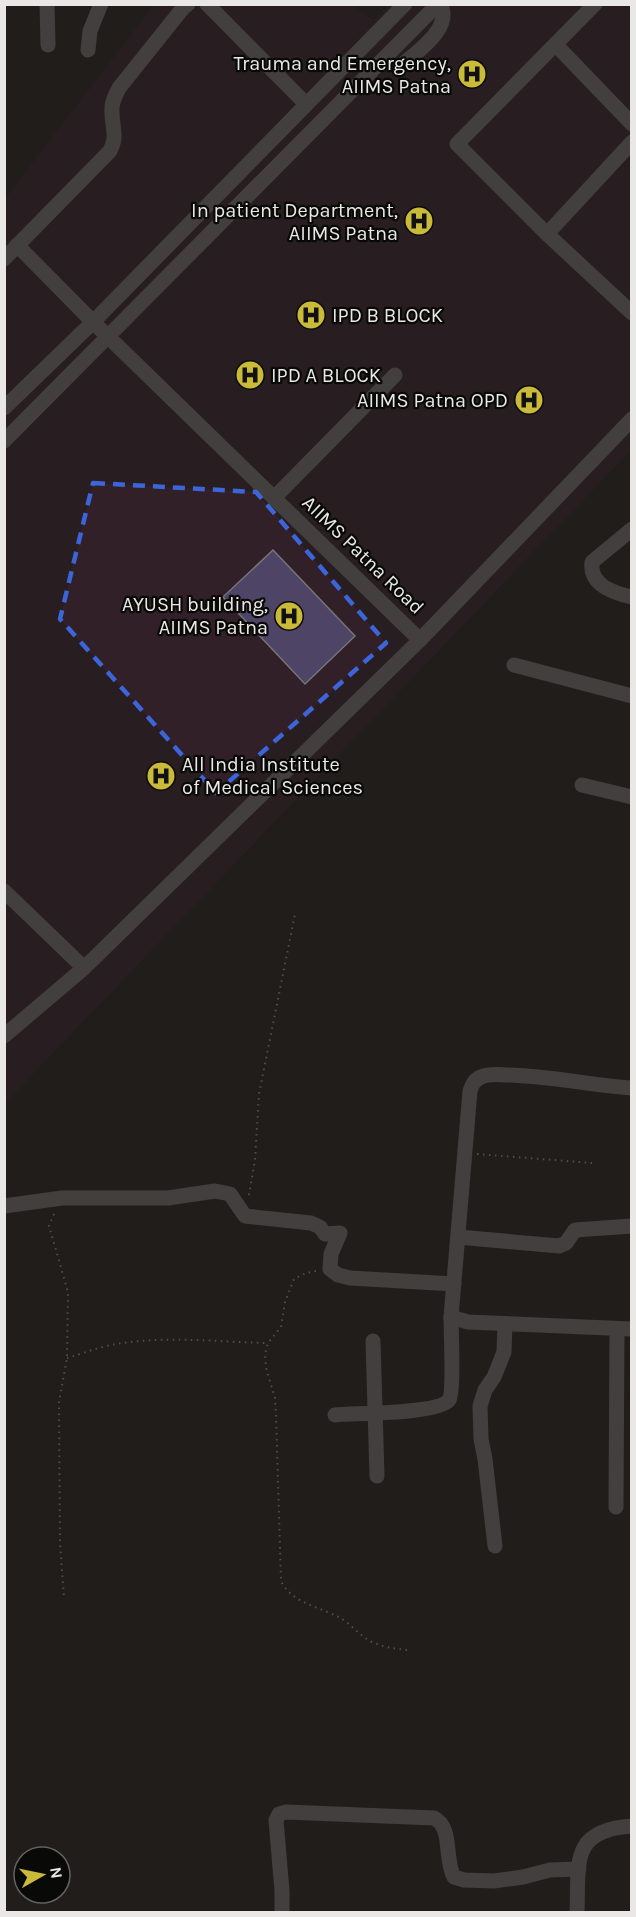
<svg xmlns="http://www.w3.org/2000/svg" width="636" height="1917" font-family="Karla,sans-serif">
  <rect width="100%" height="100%" fill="#201e1b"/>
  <polygon fill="#312028" points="154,5 351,5 373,20 389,5 631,5 631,450 5,1103 4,200"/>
  <polygon fill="#4d4466" stroke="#757478" stroke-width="1.5" points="273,550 355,636 305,684 223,597"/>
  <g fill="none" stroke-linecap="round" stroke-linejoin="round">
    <g stroke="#8a8986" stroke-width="2" stroke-dasharray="1.5 4.5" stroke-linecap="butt">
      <polyline points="477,1154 592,1163"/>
      <polyline points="249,1195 255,1160 259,1094 295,914"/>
      <polyline points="54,1214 49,1226 68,1292 67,1358 59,1402 60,1543 64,1598"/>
      <path d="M 316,1271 L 306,1273 L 294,1279 L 285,1302 L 281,1327 L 268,1343 L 265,1354 L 266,1368 L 275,1398 L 276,1416 L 281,1581 C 292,1604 322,1607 342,1619 C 353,1626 360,1636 372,1642 C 383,1647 395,1649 408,1650"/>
      <path d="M 67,1358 C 81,1354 96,1348 111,1345 C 163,1335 217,1342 268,1343"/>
    </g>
    <g stroke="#6a6868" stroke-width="15">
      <polyline points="47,4 48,45"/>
      <polyline points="207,4 306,104"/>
      <polyline points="556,45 632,124"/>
      <polyline points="88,50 90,31 101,4"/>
      <path d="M 401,66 C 416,52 454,28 440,4"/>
      <polyline points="632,142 547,234 632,313"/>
      <polyline points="547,234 457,144 595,4"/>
      <path d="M 4,259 L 110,151 C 118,135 112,129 112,112 C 111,103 115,96 119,88 L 183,8 L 188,4"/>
      <polyline points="4,408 93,322 405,4"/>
      <polyline points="4,441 438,4"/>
      <polyline points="274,498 395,375"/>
      <path d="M 632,529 L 592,562 C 589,585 613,593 632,597"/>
      <polyline points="420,640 632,419"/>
      <polyline points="514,665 632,696"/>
      <polyline points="582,785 632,797"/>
      <polyline points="4,891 84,968 420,640 93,322 17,245"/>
      <polyline points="4,1036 84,968"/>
      <path d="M 632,1088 C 590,1085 550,1076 509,1075 C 500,1075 489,1073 481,1077 C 474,1080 472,1085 470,1091 L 451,1317 L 468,1322 L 632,1329"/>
      <polyline points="4,1206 62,1198 168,1198 215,1191 230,1194 245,1216 311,1223 320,1227 325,1234 340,1233 331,1254 330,1269 338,1275 350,1278 454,1284"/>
      <polyline points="458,1237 559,1246 566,1243 575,1230 632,1226"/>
      <polyline points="373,1341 377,1476"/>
      <path d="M 335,1415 C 355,1413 439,1414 449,1400 C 454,1393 451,1330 451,1317"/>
      <polyline points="616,1507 617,1329"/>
      <polyline points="495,1546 485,1459 481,1439 480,1406 485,1390 494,1377 504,1352 505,1324"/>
      <path d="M 282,1912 L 282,1891 L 276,1820 L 279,1814 L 286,1812 L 434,1818 C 453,1827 444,1859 454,1877 L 464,1880 L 494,1881 L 523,1877 L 550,1870 L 579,1869"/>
      <path d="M 577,1912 C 579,1863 570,1830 632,1826"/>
    </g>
  </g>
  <path d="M0 0H636V1917H0ZM 93,483 L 256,492 L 386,643 L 216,793 L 60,619 Z" fill="#201e1b" fill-opacity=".55" fill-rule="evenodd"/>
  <path fill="none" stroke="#3c65da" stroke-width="4.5" stroke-dasharray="12 8" stroke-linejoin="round" d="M 93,483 L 256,492 L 386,643 L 216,793 L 60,619 Z"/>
  <defs>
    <g id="hospital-disc" transform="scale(1.5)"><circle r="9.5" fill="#c9ba3a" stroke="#090907"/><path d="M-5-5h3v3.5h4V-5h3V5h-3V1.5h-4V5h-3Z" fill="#111"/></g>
  </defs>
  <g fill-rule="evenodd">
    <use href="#hospital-disc" x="472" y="74"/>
    <use href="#hospital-disc" x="419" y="221"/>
    <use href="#hospital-disc" x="311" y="315"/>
    <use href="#hospital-disc" x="250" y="375"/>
    <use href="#hospital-disc" x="529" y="400"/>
    <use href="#hospital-disc" x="289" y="616"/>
    <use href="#hospital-disc" x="161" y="776"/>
  </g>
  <g text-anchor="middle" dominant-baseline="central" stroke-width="4.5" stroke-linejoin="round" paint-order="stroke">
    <g font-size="20" fill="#e9e8e6" stroke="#090907" text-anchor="end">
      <text x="451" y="63">Trauma and Emergency,<tspan x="451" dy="23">AIIMS Patna</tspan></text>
      <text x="398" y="210">In patient Department,<tspan x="398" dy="23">AIIMS Patna</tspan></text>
      <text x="332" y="315" text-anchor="start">IPD B BLOCK</text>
      <text x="271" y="375" text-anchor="start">IPD A BLOCK</text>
      <text x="508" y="400">AIIMS Patna OPD</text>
      <text x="268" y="604">AYUSH building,<tspan x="268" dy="23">AIIMS Patna</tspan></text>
      <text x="182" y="764" text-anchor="start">All India Institute<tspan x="182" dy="23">of Medical Sciences</tspan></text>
    </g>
    <g font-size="20" fill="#e9e8e6" stroke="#090907">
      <text transform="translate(363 555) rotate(44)">AIIMS Patna Road</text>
    </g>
  </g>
  <rect width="636" height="1917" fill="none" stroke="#e9e8e6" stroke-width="12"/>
  <g transform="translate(42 1875) rotate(81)"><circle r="28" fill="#090907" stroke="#636260" stroke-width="1.5"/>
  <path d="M0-4.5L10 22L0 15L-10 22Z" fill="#c9ba3a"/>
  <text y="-9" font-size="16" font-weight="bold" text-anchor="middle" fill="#e9e8e6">N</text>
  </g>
</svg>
